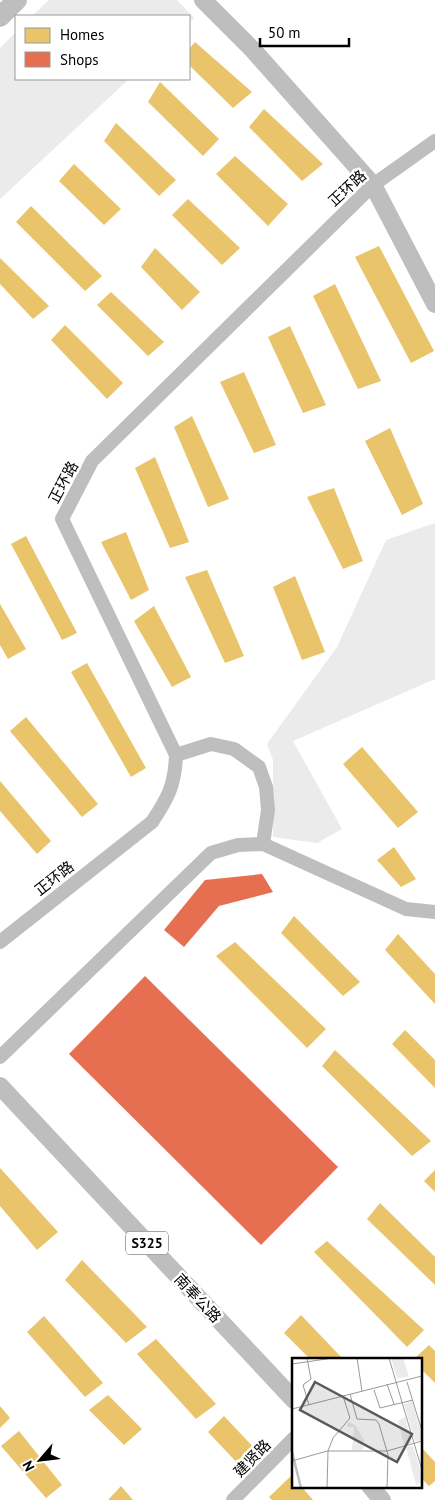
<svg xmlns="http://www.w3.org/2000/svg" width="435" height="1500" font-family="'PT Sans','Noto Sans SC',sans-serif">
  <rect width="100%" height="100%" fill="#fff"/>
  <g fill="#ebebeb">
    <polygon points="49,0 177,0 194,18 189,23 189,16 32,16"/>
    <polygon points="16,32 16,79 129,79 0,199 0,48"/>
    <polygon points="435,523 435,679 293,741 342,829 317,843 273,837 273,760 267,744 337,647 386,540"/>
  </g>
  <g fill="#e9c46a">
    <polygon points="195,42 252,92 233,108 189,65 189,49"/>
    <polygon points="160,82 219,139 203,156 148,102"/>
    <polygon points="264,109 323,164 302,181 249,127"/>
    <polygon points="116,123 176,180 159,196 104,141"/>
    <polygon points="235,156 288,204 268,226 216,174"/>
    <polygon points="74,164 121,209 104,225 59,181"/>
    <polygon points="188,199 240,248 222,265 172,215"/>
    <polygon points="31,206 102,276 85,291 16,222"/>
    <polygon points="379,246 434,351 411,363 355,257"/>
    <polygon points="155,248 200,292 182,310 141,267"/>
    <polygon points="0,258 49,306 33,319 0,284"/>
    <polygon points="335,284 381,381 358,389 313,296"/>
    <polygon points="111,292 164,342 148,356 97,305"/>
    <polygon points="65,325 123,383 107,399 51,340"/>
    <polygon points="290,326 326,405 303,413 268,337"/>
    <polygon points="244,372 276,445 254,453 220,382"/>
    <polygon points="192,416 229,499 208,507 174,427"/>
    <polygon points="390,428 423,504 402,515 365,441"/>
    <polygon points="155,457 189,542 170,548 135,468"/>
    <polygon points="334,488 363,561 343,569 307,497"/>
    <polygon points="126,532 149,590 131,600 101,542"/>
    <polygon points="26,536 77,633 62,640 11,544"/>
    <polygon points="207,570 244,656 225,663 185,577"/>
    <polygon points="295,576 325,652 302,660 273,587"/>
    <polygon points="0,604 26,649 8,659 0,645"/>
    <polygon points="154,606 191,677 172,687 134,621"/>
    <polygon points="87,663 146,768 131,777 71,672"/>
    <polygon points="26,717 98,804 82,817 10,731"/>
    <polygon points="362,747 418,812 398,828 343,764"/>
    <polygon points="0,781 51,841 37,854 0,811"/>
    <polygon points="394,847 416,879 401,887 377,860"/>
    <polygon points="294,916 360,982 343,996 281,933"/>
    <polygon points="398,934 435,974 435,1004 385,950"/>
    <polygon points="235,942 326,1029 307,1048 216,956"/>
    <polygon points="405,1030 435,1060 435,1088 392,1044"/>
    <polygon points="335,1050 431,1141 412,1156 322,1066"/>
    <polygon points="0,1168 58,1232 37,1250 0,1206"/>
    <polygon points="435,1170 435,1192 424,1181"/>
    <polygon points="380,1203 435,1257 435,1285 367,1219"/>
    <polygon points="327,1241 424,1330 407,1347 314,1252"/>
    <polygon points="82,1260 147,1327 126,1343 65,1280"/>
    <polygon points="301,1315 343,1359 310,1359 284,1333"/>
    <polygon points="44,1316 103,1383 85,1397 27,1332"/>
    <polygon points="156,1339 216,1404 196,1419 137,1354"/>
    <polygon points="429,1345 435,1351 435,1383 421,1369 421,1359 414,1359"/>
    <polygon points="108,1395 142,1429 124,1445 89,1410"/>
    <polygon points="0,1406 10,1418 0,1428"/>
    <polygon points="224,1416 258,1452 241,1467 208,1432"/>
    <polygon points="19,1431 62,1485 46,1498 1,1446"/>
    <polygon points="421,1447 435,1462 435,1481 429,1486 421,1478"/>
    <polygon points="291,1476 294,1486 301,1486 313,1500 272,1500 269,1497"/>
    <polygon points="121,1486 133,1500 108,1500"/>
  </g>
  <g fill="#e76f51">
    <polygon points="262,874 273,892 219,906 184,947 164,930 205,880"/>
    <polygon points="145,976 338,1167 261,1245 69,1054"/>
  </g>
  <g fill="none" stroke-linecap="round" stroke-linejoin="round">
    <g stroke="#bebebe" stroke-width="14">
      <polyline points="176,755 211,744 234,749 259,767 266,787 268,810 263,844"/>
      <path d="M 0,942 L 152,822 C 168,798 175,785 176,755 L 62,519 L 92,461 L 373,185 L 435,141"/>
      <polyline points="0,1057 211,853 238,845 263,844 406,909 435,912"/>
      <polyline points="233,1500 294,1438"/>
    </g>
    <g stroke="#bebebe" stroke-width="18">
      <polyline points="203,0 253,50 373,185 435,304"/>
      <polyline points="0,1086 294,1400"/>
      <polyline points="370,1486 382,1500"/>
    </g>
    <polyline stroke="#bebebe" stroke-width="20" points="0,17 17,0"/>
  </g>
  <g text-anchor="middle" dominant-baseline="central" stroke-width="5" stroke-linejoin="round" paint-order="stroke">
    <rect fill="#fff" stroke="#4c4c4c" stroke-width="1" x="126" y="1231.5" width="42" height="23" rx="4"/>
    <g font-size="14" font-weight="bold" fill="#000">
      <text x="147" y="1243">S325</text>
    </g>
    <g font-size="15" fill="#000" stroke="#fff">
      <text transform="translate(347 188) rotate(-43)">正环路</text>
      <text transform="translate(63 482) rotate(-62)">正环路</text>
      <text transform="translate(54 878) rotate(-38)">正环路</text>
      <text transform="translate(198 1298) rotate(47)">南奉公路</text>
      <text transform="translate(252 1458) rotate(-46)">建贤路</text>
    </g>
  </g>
  <g transform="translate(292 1358)">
    <rect width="130" height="130" fill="#fff"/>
    <path d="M 99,0 L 111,0 L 117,19 L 105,20 ZM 120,43 L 130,78 L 130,82 L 123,83 L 112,46 ZM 113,59 L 120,85 L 112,87 L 106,63 ZM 56,64 L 63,67 L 72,82 L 71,92 L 60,92 L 62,69 L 55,69 ZM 121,88 L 130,117 L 130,124 L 124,127 L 114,89 Z" fill="#ebebeb"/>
    <path fill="none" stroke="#bebebe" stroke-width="2.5" d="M 0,94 L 9,130"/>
    <path fill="none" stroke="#999" stroke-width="1" d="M 15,0 L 19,21 L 11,27 L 17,47M 65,0 L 70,33M 97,0 L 130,112M 0,6 L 41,0M 115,24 L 130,73M 95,26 L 102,46M 82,32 L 88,50 L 121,42M 58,36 L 65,61M 0,51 L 130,18M 65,61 L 84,62 L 87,66 L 96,97 L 95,130M 0,103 L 35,93 L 95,93 L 130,83M 35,130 L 36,93 L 41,80 L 58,60 L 51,38"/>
    <path fill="#595959" fill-opacity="0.15" stroke="#595959" stroke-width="2.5" d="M 23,24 L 120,76 L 105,104 L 8,52 Z"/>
    <rect width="130" height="130" fill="none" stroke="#000" stroke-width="2.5"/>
  </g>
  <rect x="15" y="15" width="175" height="65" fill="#ffffff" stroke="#999999"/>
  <rect x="25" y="28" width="25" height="15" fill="#e9c46a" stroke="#999999"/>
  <text x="60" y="40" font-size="15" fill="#000000">Homes</text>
  <rect x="25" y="52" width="25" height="15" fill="#e76f51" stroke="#999999"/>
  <text x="60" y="65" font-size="15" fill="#000000">Shops</text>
  <g transform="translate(40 1460) rotate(242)" stroke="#ffffff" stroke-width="4" paint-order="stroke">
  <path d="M0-4L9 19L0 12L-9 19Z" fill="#000000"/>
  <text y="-8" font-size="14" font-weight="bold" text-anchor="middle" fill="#000000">N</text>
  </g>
  <path d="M260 38v8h89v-8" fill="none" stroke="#000000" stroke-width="2.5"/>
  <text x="268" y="38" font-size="15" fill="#000000" stroke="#ffffff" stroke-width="4" paint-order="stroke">50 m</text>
</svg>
